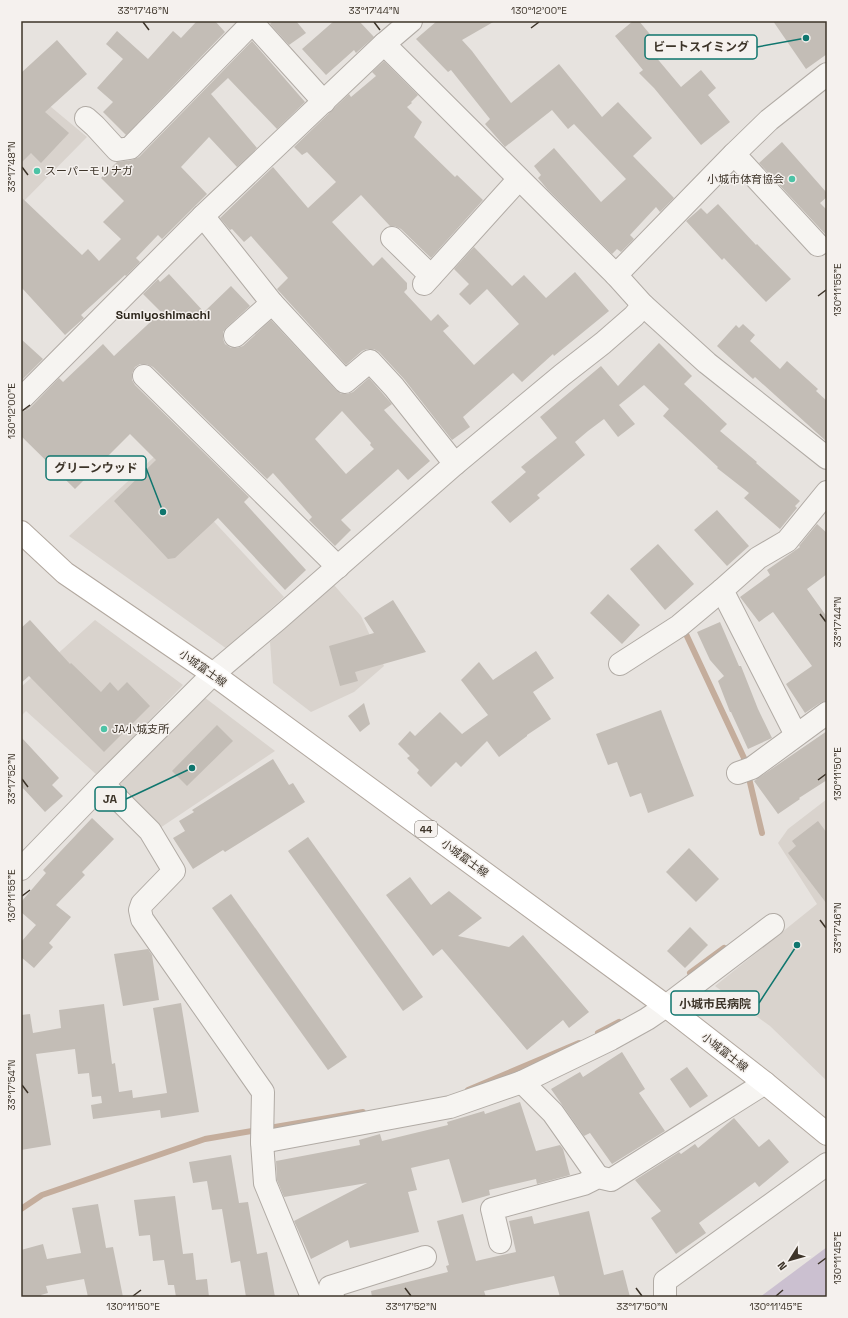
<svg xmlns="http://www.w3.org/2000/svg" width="848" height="1318" font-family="'Space Grotesk','Noto Sans JP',sans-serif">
  <rect width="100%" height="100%" fill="#e7e3df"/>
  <g fill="#d9d3cd">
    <polygon points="21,82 87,137 21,204"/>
    <polygon points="154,457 284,597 227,649 69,536"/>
    <polygon points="334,585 361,616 384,666 354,692 311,712 273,683 270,642"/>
    <polygon points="95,620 183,685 97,775 26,711 21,716 21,687"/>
    <polygon points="204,697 275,751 160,828 117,784"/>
    <polygon points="827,799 827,1081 770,1026 715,986 817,904 778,843 788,829"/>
  </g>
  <polygon fill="#cbc0d0" points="827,1247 827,1297 760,1297"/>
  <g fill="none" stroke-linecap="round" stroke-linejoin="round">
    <g stroke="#c4ad9c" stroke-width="6">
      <polyline points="685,632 744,758 746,765"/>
      <polyline points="748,774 762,833"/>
      <polyline points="690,973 724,948"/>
      <polyline points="598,1033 619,1022"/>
      <polyline points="468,1090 579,1043"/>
      <polyline points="21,1209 42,1195 205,1139 363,1112"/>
    </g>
  </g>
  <g fill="#c3bdb6" fill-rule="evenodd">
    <polygon points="197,21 215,21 225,32 126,135 103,112 113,102 97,88 123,59 106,44 117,31 148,59 173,31 181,38"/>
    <polygon points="273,21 296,21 306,33 289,45 270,24"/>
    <polygon points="334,21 359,21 374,37 356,53 354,50 326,75 302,49"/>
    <polygon points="437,21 495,21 462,40 472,51 511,103 559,64 602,117 618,102 652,138 633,156 674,198 660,212 656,207 630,235 634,239 621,252 617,249 612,254 548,190 538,178 541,175 534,166 554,148 601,202 626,179 574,124 568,129 552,110 505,147 485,124 490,119 451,70 448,72 416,39"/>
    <polygon points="633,21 639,21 663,50 655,56 681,87 701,70 716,88 708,95 730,122 701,145 654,88 639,73 643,70 615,36"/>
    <polygon points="773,21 827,21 827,54 806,69"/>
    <polygon points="57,40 87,74 45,112 69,133 41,163 31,153 21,163 21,73"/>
    <polygon points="252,41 305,102 277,129 228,78 211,94 257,148 237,167 209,137 181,167 207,194 162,239 158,235 136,258 140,262 126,276 125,275 81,315 84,318 65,335 21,287 21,197 82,255 88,249 99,261 121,239 103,222 124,201 101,178 117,162 132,160 139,157"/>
    <polygon points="384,61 418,95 411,102 412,103 407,107 422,122 414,137 455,177 457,175 483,200 431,258 401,229 395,226 390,226 361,195 332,222 373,266 382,257 407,283 407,289 404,292 431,321 438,314 449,326 443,331 474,365 519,324 487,289 470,305 459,294 469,284 454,269 474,247 512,286 524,275 546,298 575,272 609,311 554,356 553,354 522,382 513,373 463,417 470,427 452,440 404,379 379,352 374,349 367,349 362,351 346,365 277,289 288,278 251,236 244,242 232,229 230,230 220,218 273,167 308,208 336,182 307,152 302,155 294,147 349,94 351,97 376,76 372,72"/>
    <polygon points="782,142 827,193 827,197 820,203 827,210 827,236 759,163"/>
    <polygon points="718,204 756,245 757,244 791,279 766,302 724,258 722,260 686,221 701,208 707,214"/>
    <path d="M 169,274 L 204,312 L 231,286 L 250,306 L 227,327 L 223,332 L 223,339 L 225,344 L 231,348 L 237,348 L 243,346 L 271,320 L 336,390 L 341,394 L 347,394 L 353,392 L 369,378 L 392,404 L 384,410 L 430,461 L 408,480 L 398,469 L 341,520 L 351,530 L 335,546 L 309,520 L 312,517 L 273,473 L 267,479 L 153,367 L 147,364 L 140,364 L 135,367 L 132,373 L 132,380 L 135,385 L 249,497 L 244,502 L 306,570 L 285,590 L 218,518 L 175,558 L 168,559 L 114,501 L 156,460 L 130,434 L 75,489 L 21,436 L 21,411 L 25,411 L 30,408 L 59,378 L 63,382 L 103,344 L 114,356 L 161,312 L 143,294 L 158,279 L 160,282 ZM 342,411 L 371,443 L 370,445 L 374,449 L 346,474 L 315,439 Z"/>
    <polygon points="743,324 755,335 750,341 780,369 787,361 818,389 816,391 827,401 827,442 755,377 753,379 717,346 736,325 739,328"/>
    <polygon points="21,339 43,359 21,381"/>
    <polygon points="659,343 692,376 684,384 727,424 720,431 757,462 756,463 800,501 795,506 797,508 780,529 744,498 749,493 717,468 718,467 663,416 669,409 644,385 619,405 635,424 618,437 604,419 588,431 575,442 585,455 537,495 540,498 510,523 491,502 526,472 521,467 557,438 540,417 601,366 618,386"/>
    <polygon points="717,510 749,546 727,566 694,530"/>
    <polygon points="817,524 827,533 827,574 807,589 827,617 827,701 820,703 805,713 786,684 812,666 773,612 759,622 740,597 770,575 767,570 800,547 799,546"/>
    <polygon points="658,544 694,584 665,610 630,569"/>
    <polygon points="608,594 640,625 622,644 590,613"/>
    <polygon points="393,600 426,652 355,672 358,681 340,686 329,646 374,633 364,618"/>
    <polygon points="30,620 70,664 71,663 101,692 110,682 118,691 127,682 150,706 104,752 29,676 21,683 21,628"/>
    <polygon points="720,622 739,666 741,666 758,709 772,738 748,749 731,712 730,712 718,681 724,676 710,660 697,632"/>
    <polygon points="536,651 554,678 533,692 551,719 527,735 527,736 499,757 487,741 461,767 456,762 431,787 417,773 419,770 407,758 410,756 398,744 410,731 415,736 440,712 462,734 488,715 461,680 479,662 493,680"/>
    <polygon points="364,703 370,724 360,732 348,716"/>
    <polygon points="661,710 694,796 648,813 641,793 630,797 617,762 608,765 596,734"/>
    <polygon points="217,725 233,741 187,786 172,771"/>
    <polygon points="827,731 827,780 799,798 800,799 778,814 754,781"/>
    <polygon points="21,737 59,778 52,785 63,796 45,812 21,786"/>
    <polygon points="273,759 289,785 293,783 305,802 225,852 223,850 193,869 173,838 185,831 179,821 194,812 192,810"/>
    <polygon points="92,818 114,839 82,872 85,875 56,905 71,917 49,943 53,947 34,968 21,957 21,942 36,925 21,912 21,902 46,873 43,870"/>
    <polygon points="818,821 827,833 827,904 788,853 796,846 792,841"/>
    <polygon points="308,837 423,997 403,1011 288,851"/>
    <polygon points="689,848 719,879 696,902 666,872"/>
    <polygon points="410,877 431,905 449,891 482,918 458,936 509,947 523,935 589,1012 569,1028 563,1020 527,1050 442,949 433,956 386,895"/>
    <polygon points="231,894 347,1057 328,1070 212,908"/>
    <polygon points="690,927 708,945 685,968 667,951"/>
    <polygon points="148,949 152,955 159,1000 123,1006 114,954"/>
    <polygon points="181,1003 199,1112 161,1118 160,1110 93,1119 91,1105 102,1103 101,1096 92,1097 89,1073 78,1074 75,1049 36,1054 51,1145 21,1150 21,1015 30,1014 33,1033 61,1028 59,1010 104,1004 112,1064 115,1063 119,1092 132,1090 133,1098 167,1093 153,1008"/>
    <polygon points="622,1052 645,1089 639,1093 665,1131 612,1164 590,1133 584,1136 551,1089 580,1072 583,1077"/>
    <polygon points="687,1067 708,1096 690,1108 670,1079"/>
    <polygon points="520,1102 536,1151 560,1145 563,1149 570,1175 537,1184 536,1179 489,1190 490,1195 462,1203 449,1159 411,1168 417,1190 408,1192 419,1232 350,1248 348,1240 311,1259 294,1221 367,1183 284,1197 277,1180 276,1161 360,1145 359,1140 380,1134 382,1141 448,1125 447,1122 484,1111 485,1114"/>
    <polygon points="734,1118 759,1147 769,1139 789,1162 759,1187 755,1182 699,1223 706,1233 676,1254 651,1218 661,1211 635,1180 679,1152 681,1154 695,1144 698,1148"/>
    <polygon points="231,1155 239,1203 248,1202 257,1254 267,1252 275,1297 246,1297 240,1261 231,1263 222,1209 212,1210 207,1181 193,1183 189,1162"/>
    <polygon points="175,1196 183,1254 193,1253 196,1280 207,1279 209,1297 176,1297 174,1285 168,1285 164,1260 153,1261 150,1235 139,1236 134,1200"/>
    <polygon points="98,1204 106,1248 113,1247 123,1297 88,1297 84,1279 46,1286 48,1293 41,1295 42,1297 21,1297 21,1250 43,1244 47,1259 81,1253 72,1208"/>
    <polygon points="589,1211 604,1275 623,1270 630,1297 560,1297 554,1276 484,1291 486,1297 372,1297 371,1291 448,1272 446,1266 449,1265 437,1221 463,1214 476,1261 516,1252 509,1221 532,1216 534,1224"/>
  </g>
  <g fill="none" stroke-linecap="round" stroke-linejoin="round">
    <g stroke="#b1aba5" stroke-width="24">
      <g id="minor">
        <polyline points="251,21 324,102"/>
        <polyline points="384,44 616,275 643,305 707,363 827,458"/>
        <polyline points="86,118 95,126 117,150 130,148 252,23"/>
        <polyline points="734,154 818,245"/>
        <polyline points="203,216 272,303 345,382 370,361 394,387 455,464"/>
        <polyline points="392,238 431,276"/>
        <polyline points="616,275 734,154 769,120 827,74"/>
        <polyline points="424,284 519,179"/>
        <polyline points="235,336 272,303"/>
        <polyline points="144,376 338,567"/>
        <polyline points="21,399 203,216 384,44 411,21"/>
        <polyline points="620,664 679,626 722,590"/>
        <polyline points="796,735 722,590 758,558 787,541 827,492"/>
        <polyline points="738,773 752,768 827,713"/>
        <polyline points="103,784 150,831 174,871 142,904 140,910 142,919 263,1092 262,1142 265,1183 312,1297"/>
        <polyline points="21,869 103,784 213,674 277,620 455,464 562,375 603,343 634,316 643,305"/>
        <polyline points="522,1082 553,1113 598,1177"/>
        <polyline points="262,1142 450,1107 522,1082 611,1039 647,1019 666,1006 773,925"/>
        <polyline points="500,1242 492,1209 584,1184 598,1177 611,1180 765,1083"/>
        <polyline points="333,1297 330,1287 425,1257"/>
        <polyline points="665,1297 665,1281 827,1164"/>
      </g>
    </g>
    <g stroke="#b2a89f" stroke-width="24">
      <polyline id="major" points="21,532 65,573 213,674 666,1006 765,1083 827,1134"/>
    </g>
    <use href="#minor" stroke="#f6f4f1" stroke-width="22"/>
    <use href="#major" stroke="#fff" stroke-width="22"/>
  </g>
  <path fill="none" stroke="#3d3429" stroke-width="1.5" d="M 143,22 L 149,30M 374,22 L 380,30M 531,28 L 539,22M 22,167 L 28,175M 818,296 L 826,290M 22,411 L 30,405M 820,614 L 826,622M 22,779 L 28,787M 818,780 L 826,774M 22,896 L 30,890M 820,920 L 826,928M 22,1085 L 28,1093M 818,1264 L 826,1258M 405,1288 L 411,1296M 636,1288 L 642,1296M 133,1296 L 141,1290M 776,1296 L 783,1290"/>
  <g fill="#4dc3a6" stroke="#f5f1ee" stroke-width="1.5">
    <circle cx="37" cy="171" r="4"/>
    <circle cx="792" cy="179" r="4"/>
    <circle cx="104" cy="729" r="4"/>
  </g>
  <g text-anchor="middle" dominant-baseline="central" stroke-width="3" stroke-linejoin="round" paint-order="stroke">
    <rect fill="#f5f1ee" stroke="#746d64" stroke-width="1" x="415" y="821" width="22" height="16" rx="3"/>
    <g font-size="10" font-weight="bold" fill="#3d3429">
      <text x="426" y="829">44</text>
    </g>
    <g font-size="11" fill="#3d3429" stroke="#f5f1ee" text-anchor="start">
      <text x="45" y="171">スーパーモリナガ</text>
      <text x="784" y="179" text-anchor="end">小城市体育協会</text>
      <text x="112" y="729">JA小城支所</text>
    </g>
    <g font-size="11" fill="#3d3429" stroke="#f5f1ee">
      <text transform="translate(203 668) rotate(35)">小城富士線</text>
      <text transform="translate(465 858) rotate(36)">小城富士線</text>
      <text transform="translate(725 1052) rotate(38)">小城富士線</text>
    </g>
    <g font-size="12" font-weight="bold" fill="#2d261b" stroke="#f5f1ee">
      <text x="163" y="315">Sumiyoshimachi</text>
    </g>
  </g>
  <path fill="none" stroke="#0f766e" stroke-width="1.5" d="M806 38L757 47M163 512L146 468M192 768L126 799M797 945L759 1003"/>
  <g fill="#0f766e" stroke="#f5f1ee" stroke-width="1.5">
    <circle cx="806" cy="38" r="4"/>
    <circle cx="163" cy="512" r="4"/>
    <circle cx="192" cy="768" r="4"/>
    <circle cx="797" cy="945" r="4"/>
  </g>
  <g fill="#f5f1ee" stroke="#0f766e" stroke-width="1.5">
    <rect x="645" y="35" width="112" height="24" rx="4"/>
    <rect x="46" y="456" width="100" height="24" rx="4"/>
    <rect x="95" y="787" width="31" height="24" rx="4"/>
    <rect x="671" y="991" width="88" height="24" rx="4"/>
  </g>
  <g font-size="12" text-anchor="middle" font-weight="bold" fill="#3d3429">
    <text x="701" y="51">ビートスイミング</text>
    <text x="96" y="472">グリーンウッド</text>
    <text x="110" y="803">JA</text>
    <text x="715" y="1008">小城市民病院</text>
  </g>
  <rect width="848" height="1318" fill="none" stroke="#f5f1ee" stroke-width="44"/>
  <g transform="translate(790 1260) rotate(233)" stroke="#f5f1ee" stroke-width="3" paint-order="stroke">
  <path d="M0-3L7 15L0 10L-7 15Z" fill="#3d3429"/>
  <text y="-6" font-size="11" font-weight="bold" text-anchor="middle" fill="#3d3429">N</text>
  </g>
  <rect x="22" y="22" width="804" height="1274" fill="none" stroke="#3d3429" stroke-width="1.5"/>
  <g font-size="10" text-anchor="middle" fill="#3d3429">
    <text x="143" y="14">33°17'46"N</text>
    <text x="374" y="14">33°17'44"N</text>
    <text x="539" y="14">130°12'00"E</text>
    <text transform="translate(11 167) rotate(-90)" y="4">33°17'48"N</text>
    <text transform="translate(837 290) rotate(-90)" y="4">130°11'55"E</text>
    <text transform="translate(11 411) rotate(-90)" y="4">130°12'00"E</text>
    <text transform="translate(837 622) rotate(-90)" y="4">33°17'44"N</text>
    <text transform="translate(837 774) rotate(-90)" y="4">130°11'50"E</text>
    <text transform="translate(11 779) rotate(-90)" y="4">33°17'52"N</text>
    <text transform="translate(11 896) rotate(-90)" y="4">130°11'55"E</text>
    <text transform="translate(837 928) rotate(-90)" y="4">33°17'46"N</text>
    <text transform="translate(11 1085) rotate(-90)" y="4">33°17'54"N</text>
    <text transform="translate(837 1258) rotate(-90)" y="4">130°11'45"E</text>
    <text x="133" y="1310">130°11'50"E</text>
    <text x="411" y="1310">33°17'52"N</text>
    <text x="642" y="1310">33°17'50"N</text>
    <text x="776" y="1310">130°11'45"E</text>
  </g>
</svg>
